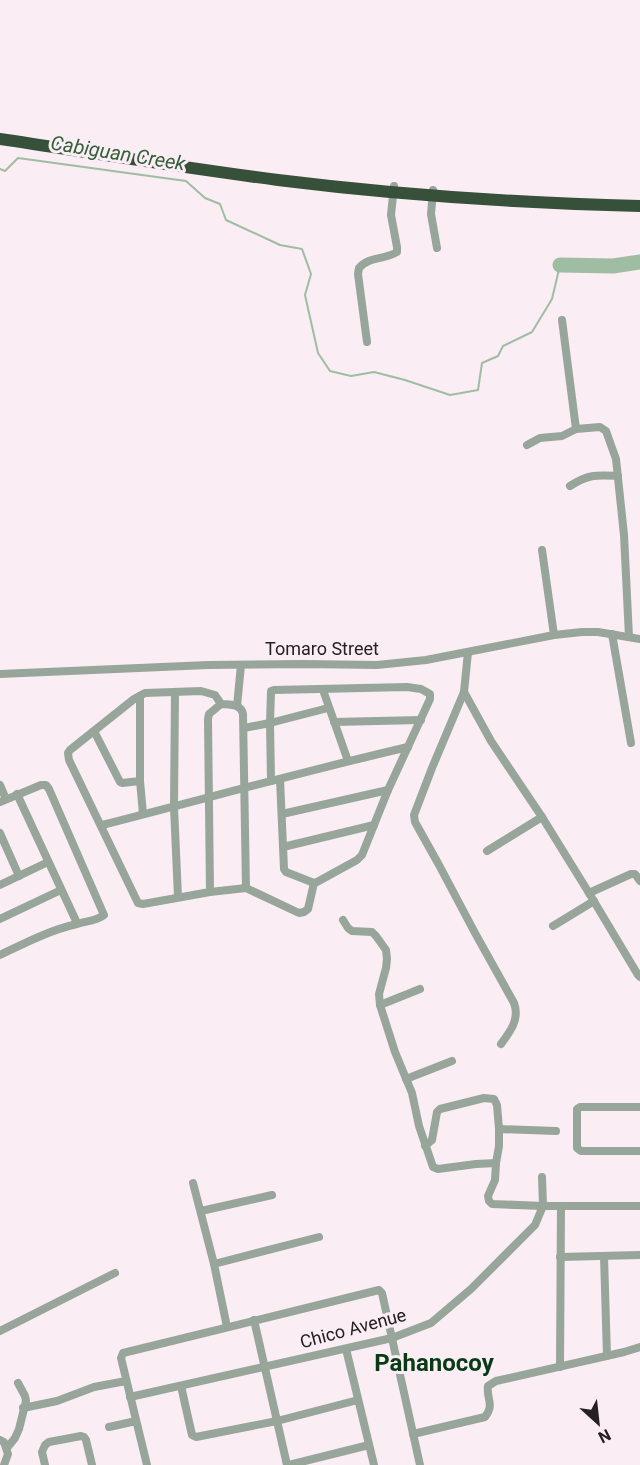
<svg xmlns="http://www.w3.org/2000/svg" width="640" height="1465" font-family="Roboto,sans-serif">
  <rect width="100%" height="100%" fill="#faedf3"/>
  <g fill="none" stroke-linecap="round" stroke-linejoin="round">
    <polyline stroke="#9fbda3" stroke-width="2" points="0,169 5,171 18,158 186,181 205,198 220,204 226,220 280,245 302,249 311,274 305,295 318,353 330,371 351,376 374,372 405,380 450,395 478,390 482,363 498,356 503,346 532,332 552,299 560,265"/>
    <polyline stroke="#9fbda3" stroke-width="15" points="560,265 613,266 640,262"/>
    <g stroke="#98a59a" stroke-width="8">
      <polyline points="433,190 431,214 437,248"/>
      <polyline points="562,320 576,429"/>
      <path d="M 367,342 L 358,274 L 359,268 C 369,256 385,260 397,252 L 397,247 L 391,215 L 394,186"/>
      <polyline points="527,445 540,438 562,436 576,429 600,427 606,431 616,459 624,535 629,637"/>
      <path d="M 570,486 C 589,474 596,475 618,476"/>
      <polyline points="542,550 554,635"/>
      <polyline points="612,634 631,743"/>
      <path d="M 468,652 L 464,692 L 432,768 L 414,815 L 415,822 L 420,831 L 439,865 L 475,933 L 514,1003 C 520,1019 510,1032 501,1044"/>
      <polyline points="0,674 208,665 303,664 377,665 426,660 554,635 582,632 598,632 640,639"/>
      <polyline points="323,690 348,761"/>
      <polyline points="175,692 174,807 178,897"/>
      <polyline points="464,692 491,741 542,817 589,893 638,975 640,977"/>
      <path d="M 221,704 C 231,705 241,704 243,714 L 246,888"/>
      <polyline points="237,706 241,665"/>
      <polyline points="334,722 421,720"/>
      <polyline points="244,728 270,723 328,708"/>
      <polyline points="94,731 120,782 122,783 140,781 140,696"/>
      <polyline points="140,781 143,814"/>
      <polyline points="271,781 270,723 271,691 274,690 407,687 421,689 430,694 430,699 388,790 362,855 357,860 317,882 314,883 286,872 284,869 280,779"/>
      <polyline points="0,785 6,799"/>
      <polyline points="17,794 77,923"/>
      <path d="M 0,802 L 41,785 L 46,785 L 49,789 L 104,915 C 97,921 86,921 77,924 C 50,930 25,943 0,955"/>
      <polyline points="282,814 388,790"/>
      <path d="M 102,825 C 204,799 305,771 408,747"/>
      <polyline points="0,833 19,876"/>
      <polyline points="283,847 374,825"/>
      <polyline points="487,851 542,817"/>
      <polyline points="0,885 48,862"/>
      <polyline points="210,892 208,719 209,714 221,704 215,695 201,691 145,693 134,699 70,750 68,753 69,760 138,903 143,904 210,892 246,888 299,913 304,912 308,909 314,883"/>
      <polyline points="589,893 631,874 635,874 640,881"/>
      <polyline points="0,919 61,890"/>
      <polyline points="343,920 348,928 352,931 372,932 376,936 386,950 387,959 386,968 379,994 380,1005 395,1052 412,1093 419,1126 433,1167 438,1169 476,1164 496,1163 495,1180 488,1196 489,1201 492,1204 543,1206 640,1206"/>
      <polyline points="553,926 594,901"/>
      <polyline points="380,1005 420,989"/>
      <polyline points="406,1079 452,1061"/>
      <polyline points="640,1107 580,1107 577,1109 577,1148 581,1151 640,1151"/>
      <polyline points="425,1146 432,1140 437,1112 440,1109 484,1098 494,1099 497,1105 499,1129"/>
      <polyline points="496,1163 499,1146 499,1129 556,1131"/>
      <polyline points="193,1183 214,1264"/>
      <polyline points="201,1211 272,1195"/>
      <polyline points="604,1256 607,1356"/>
      <polyline points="560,1257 640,1255"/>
      <polyline points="254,1320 287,1465"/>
      <polyline points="227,1327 214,1264 319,1237"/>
      <polyline points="0,1331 115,1273"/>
      <polyline points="346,1349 374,1465"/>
      <polyline points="560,1367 561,1206"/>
      <polyline points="181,1386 192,1435 196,1437 277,1421 358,1400"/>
      <polyline points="130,1397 392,1338 431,1323 471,1289 535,1225 543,1206 542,1177"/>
      <polyline points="23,1408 57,1401 94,1387 126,1381"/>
      <polyline points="109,1427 136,1421"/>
      <path d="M 413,1434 L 485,1417 C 495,1405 486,1398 488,1386 L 496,1381 L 624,1352 L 640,1347"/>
      <polyline points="0,1440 4,1442 8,1454 4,1465"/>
      <polyline points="7,1448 15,1438 19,1429 26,1401 25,1396 18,1383"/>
      <polyline points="45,1465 42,1452 45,1445 49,1442 81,1436 84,1437 86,1440 92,1465"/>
      <polyline points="147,1465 121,1358 123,1353 379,1290 382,1293 420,1465"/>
      <polyline points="289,1465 369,1445"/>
    </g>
    <path stroke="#36503a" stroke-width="12" d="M 0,139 C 93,153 185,168 278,180 C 398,195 519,203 640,206"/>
  </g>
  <g text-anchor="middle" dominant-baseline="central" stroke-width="6" stroke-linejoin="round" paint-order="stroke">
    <g font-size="18" fill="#252123" stroke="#faedf3">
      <text x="322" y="648">Tomaro Street</text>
      <text transform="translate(353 1328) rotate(-15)">Chico Avenue</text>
    </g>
    <g font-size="20" font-style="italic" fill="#32603b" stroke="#faedf3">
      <text transform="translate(118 153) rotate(9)">Cabiguan Creek</text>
    </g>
    <g font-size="24" font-weight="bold" fill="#083a17" stroke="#faedf3">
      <text x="434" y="1363">Pahanocoy</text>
    </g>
  </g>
  <g transform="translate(598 1423) rotate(153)" stroke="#faedf3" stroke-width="4.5" paint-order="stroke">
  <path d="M0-4.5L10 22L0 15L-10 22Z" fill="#252123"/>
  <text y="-9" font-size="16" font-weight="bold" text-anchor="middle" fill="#252123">N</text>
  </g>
</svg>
